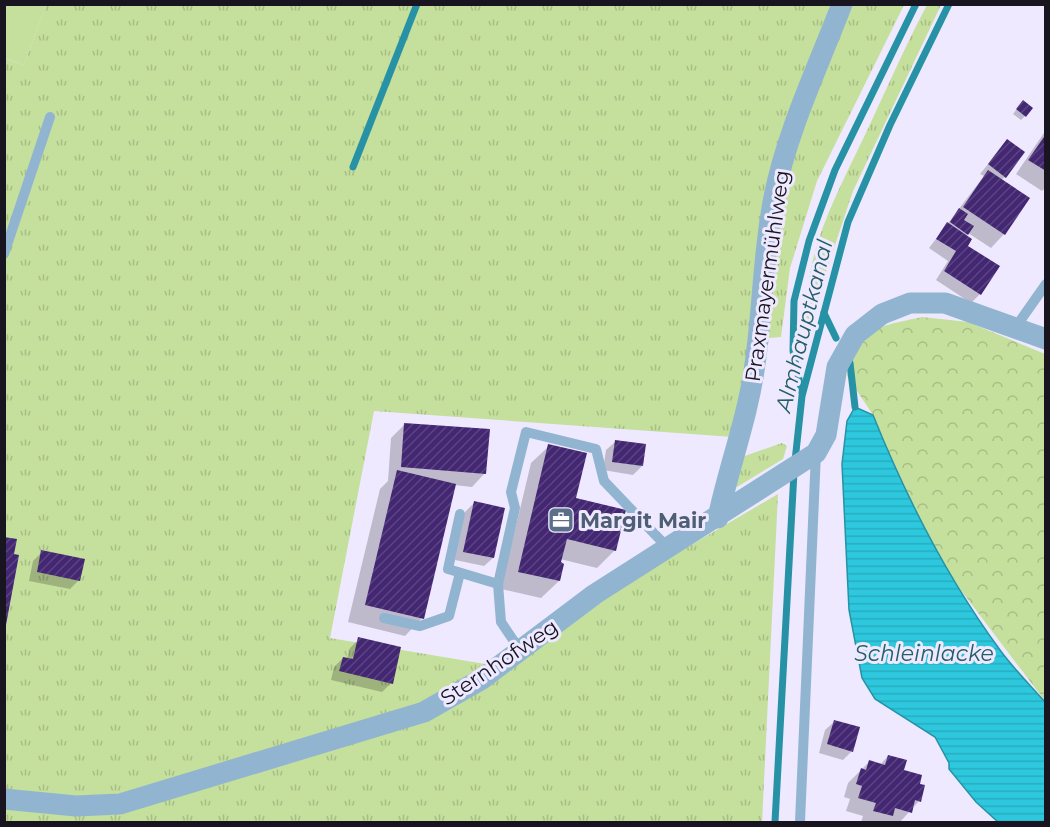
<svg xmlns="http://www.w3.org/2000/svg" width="1050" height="827" font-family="Montserrat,sans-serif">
  <defs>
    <pattern id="grass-tufts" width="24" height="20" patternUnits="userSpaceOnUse" patternTransform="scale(1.5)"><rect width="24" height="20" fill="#c5df9c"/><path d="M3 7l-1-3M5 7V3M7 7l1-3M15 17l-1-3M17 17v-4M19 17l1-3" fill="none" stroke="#a8be86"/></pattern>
    <pattern id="forest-crowns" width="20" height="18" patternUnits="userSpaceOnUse" patternTransform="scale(1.5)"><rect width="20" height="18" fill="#c5df9c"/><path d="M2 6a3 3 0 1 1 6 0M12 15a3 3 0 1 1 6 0" fill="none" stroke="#a8be86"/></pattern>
    <pattern id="water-rules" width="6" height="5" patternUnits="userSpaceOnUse" patternTransform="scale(1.5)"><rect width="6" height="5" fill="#2dc8de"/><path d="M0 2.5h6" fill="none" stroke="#27abbe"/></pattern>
    <pattern id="building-hatch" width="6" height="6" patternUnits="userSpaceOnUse" patternTransform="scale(1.5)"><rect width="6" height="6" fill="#432772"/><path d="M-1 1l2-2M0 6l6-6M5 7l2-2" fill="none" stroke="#5b4481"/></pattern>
  </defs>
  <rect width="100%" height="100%" fill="#eee9fe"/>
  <g fill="url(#grass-tufts)">
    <polygon points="46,5 904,5 817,181 790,268 781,337 754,339 733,437 374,411 330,638 509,668 623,585 778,494 762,822 5,822 4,58 24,65"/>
    <path d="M 927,5 L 941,5 L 853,191 L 823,281 L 806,350 C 800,262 827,214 864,137 C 885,93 904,48 927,5 Z"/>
    <polygon points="782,443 787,446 783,459 737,487 733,483 739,458"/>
  </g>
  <path fill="url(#forest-crowns)" d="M 922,317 L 968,322 L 1045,354 L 1045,701 L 960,589 L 918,524 L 873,415 L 847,376 C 857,327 877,327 922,317 Z"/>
  <polygon fill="#c5df9c" points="4,5 46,5 24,65 5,58"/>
  <path fill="url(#water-rules)" stroke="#2792a5" stroke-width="1.5" d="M 855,407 L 873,415 C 906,497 947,578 1000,650 C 1013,668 1030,685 1045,702 L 1045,822 L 998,822 L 976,802 L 949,769 L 949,763 L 935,737 L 875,699 L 862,678 L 849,610 L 842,464 L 847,421 Z"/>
  <g fill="#0003">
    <polygon points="1019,106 1025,116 1021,120 1013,114"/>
    <polygon points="1046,130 1046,187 1042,191 1016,174"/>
    <polygon points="1007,141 1005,177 1001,180 1028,199 1004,234 991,248 968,233 965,236 980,294 971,303 936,280 948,261 929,248 984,176 980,174"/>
    <polygon points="405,424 485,473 472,487 454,485 422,618 405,636 348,622 380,489 388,481 391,438"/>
    <polygon points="615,442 642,466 633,475 603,470 606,450"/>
    <polygon points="549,446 574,499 615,550 597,568 560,559 559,581 541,598 501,589 531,463"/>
    <polygon points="474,503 493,558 484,566 455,560 465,512"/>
    <polygon points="4,538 12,556 17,557 4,630"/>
    <polygon points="42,552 79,580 70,589 29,581 33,561"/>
    <polygon points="359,639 391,683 382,692 331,680 334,667 343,658 347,659 350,648"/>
    <polygon points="834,722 852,751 843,760 819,753 825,730"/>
    <polygon points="888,756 918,785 919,801 900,822 861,822 863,816 846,811 850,799 844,797 848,783 869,762 880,765"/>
  </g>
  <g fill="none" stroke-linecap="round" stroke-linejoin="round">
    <g stroke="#2792a5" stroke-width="7">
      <polyline points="353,167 417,4"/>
      <polyline points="824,313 836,338"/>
      <polyline points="850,363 855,407"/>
      <polyline points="802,393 793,351 794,301 809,241 835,170 916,4"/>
      <polyline points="795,461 802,396 848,222 890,125 949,4"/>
      <polyline points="775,822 794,472"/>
    </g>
  </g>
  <g fill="url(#building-hatch)">
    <polygon points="1023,100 1033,108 1026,117 1016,109"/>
    <polygon points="1046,134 1046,171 1028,160"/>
    <polygon points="1007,139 1025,152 1006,178 988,164"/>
    <polygon points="988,170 1030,198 1005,235 963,207"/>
    <polygon points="959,208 968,214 964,220 974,226 968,235 950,222"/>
    <polygon points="947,222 972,239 968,246 1000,266 981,295 944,271 956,251 936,239"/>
    <polygon points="404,423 490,429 486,474 401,467"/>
    <polygon points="615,440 646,444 643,466 612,462"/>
    <polygon points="548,444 587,453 576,498 626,510 616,551 567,539 561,562 564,564 560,581 518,572"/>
    <polygon points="397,470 456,484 424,619 365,605"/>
    <polygon points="474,501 505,508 494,558 463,552"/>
    <polygon points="4,537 17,539 14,554 19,555 6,625"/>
    <polygon points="41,550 85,559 80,581 37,572"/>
    <polygon points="358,637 401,647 393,684 339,671 343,657 353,659"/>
    <polygon points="834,720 860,727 853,752 827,744"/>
    <polygon points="888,755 907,760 904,770 922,775 920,784 925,785 921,802 915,800 912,813 895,808 893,816 873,811 876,803 858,798 862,786 856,784 861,768 866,770 869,760 885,765"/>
  </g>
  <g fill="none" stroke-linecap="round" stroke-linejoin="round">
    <g stroke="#91b5d1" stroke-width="10">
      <polyline points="4,254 50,117"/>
      <polyline points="1015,328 1046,284"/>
      <polyline points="460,514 448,569 498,584"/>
      <polyline points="384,618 420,626 449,616 460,573"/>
      <polyline points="520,650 501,622 498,584 515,508 511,492 526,432 596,449 604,481 668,548"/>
      <polyline points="800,822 816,453"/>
    </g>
    <g stroke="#91b5d1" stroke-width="21">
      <path d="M 718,518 C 729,466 748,417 755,364 C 763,309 763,252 774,197 C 787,131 818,67 842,4"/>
      <polyline points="4,799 76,806 120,804 424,712 482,679 595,594 816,453 826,435 837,367 855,335 882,314 910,303 945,303 1046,339"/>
    </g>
  </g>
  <defs>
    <g id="office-square" transform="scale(1.35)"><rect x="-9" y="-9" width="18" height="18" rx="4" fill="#5c6f8a" stroke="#eee9fe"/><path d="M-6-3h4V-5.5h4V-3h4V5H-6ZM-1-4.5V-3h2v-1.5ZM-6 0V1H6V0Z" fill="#fff"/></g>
  </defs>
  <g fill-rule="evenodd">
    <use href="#office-square" x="561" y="520"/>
  </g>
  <g text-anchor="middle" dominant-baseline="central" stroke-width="6" stroke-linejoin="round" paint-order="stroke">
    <g font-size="21" fill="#181521" stroke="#eee9fe">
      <text transform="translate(767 276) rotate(-82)">Praxmayermühlweg</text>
      <text transform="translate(499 662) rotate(-34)">Sternhofweg</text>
    </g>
    <g font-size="21" font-weight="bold" fill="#4e5e75" stroke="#eee9fe" text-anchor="start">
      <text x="580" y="520">Margit Mair</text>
    </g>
    <g font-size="22" font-style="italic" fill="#245f68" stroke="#eee9fe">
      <text transform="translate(804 326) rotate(-76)">Almhauptkanal</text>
      <text x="924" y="653">Schleinlacke</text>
    </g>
  </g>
  <rect width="1050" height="827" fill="none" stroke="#181521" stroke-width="12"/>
</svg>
